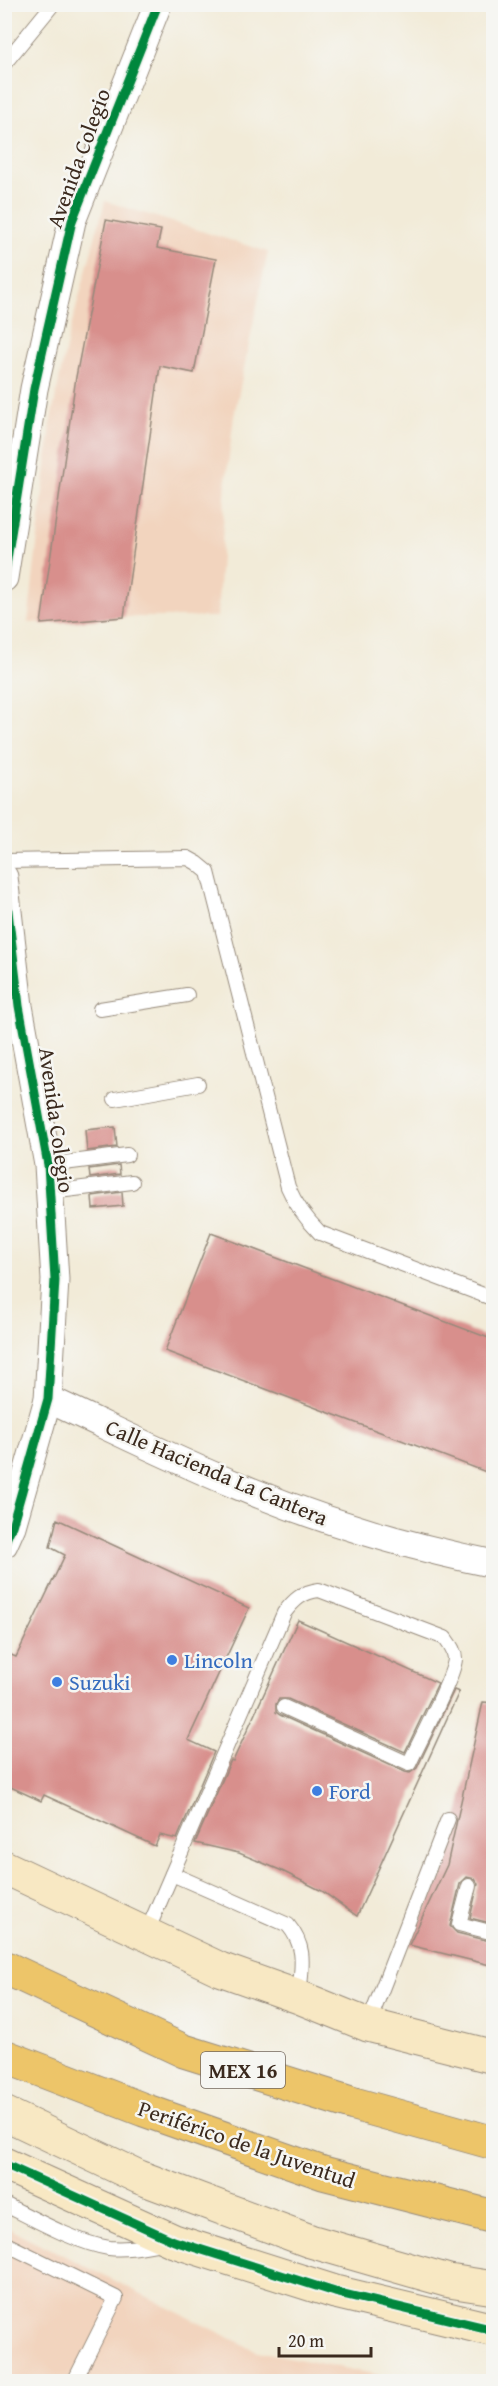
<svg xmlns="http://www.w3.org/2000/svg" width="498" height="2386" font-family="'Gentium Book Plus',serif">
  <rect width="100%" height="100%" fill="#f6f6f2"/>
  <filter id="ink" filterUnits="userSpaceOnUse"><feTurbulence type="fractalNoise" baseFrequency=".0167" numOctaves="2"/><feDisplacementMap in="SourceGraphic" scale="12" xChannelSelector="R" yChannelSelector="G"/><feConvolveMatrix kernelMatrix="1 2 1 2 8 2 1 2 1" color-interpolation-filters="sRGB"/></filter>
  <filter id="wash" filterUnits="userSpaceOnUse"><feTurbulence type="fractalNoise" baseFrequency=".008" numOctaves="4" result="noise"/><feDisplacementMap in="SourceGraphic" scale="24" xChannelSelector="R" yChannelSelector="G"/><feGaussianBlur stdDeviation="1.35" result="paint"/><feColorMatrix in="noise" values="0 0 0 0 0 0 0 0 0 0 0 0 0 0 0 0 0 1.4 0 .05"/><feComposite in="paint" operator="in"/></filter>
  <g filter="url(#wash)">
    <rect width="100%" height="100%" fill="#f2ebd8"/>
    <g fill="#f2d4be">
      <polygon points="105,201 268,252 234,416 226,480 217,617 125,617 28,623 52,415 68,338"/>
      <polygon points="4,2226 257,2351 410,2381 5,2381"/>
    </g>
    <g id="blocks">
      <g fill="#d88f8c">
        <polygon points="106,220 161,230 157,248 216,259 194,373 160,366 124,617 41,624 76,377"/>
        <polygon points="115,1127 117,1147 87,1151 85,1130"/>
        <polygon points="119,1165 120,1174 90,1178 89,1169"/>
        <polygon points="122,1192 123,1206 93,1209 92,1196"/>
        <polygon points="211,1233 494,1340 494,1475 165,1351"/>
        <polygon points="57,1519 249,1608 188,1740 214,1752 177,1839 160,1835 155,1846 44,1795 41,1801 4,1784 4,1652 16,1657 65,1555 50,1547"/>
        <polygon points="298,1620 438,1683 405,1752 288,1699 279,1699 276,1704 276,1712 280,1715 405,1772 410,1773 417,1768 454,1690 459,1692 357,1916 322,1891 280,1870 239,1853 195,1843 231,1760 233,1761"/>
        <polygon points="483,1702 494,1703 494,1924 470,1918 478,1884 475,1879 467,1877 460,1884 450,1926 457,1933 494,1942 494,1966 409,1945 447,1865"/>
      </g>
    </g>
  </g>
  <g filter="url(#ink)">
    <use href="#blocks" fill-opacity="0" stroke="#968a7b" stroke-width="1.5"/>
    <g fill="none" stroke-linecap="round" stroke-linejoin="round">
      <g stroke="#968a7b" stroke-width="16">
        <g id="lane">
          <polyline points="4,64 53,4"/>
          <path d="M 4,861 L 188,858 L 197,863 L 208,872 L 288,1187 C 296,1206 306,1219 320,1233 L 494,1299"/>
          <polyline points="100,1009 187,995"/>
          <polyline points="115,1099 198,1084"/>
          <polyline points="48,1165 127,1155"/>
          <polyline points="50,1192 132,1182"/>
          <path d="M 172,1874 L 288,1925 C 308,1949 301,1968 299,1997"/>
          <polyline points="469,1886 459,1924 494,1933"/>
          <path d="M 146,1934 L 284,1613 C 294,1600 302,1592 319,1590 L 445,1638 C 450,1645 455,1651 455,1659 C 454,1677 418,1744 409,1764 L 284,1707"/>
          <polyline points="368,2025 448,1819"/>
          <path d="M 4,2204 C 34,2219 77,2243 109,2248 C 127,2250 144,2246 161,2243"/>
          <polyline points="4,2243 116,2298 74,2382"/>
        </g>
      </g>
      <g stroke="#968a7b" stroke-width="29">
        <g id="street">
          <polyline points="4,578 34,389 72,221 158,4"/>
          <polyline points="4,877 19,1006 48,1165 55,1280 48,1399 12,1526 4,1544"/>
          <path d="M 48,1399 C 111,1428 172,1459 236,1485 C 319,1520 405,1546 494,1564"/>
        </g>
      </g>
      <g stroke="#968a7b" stroke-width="35">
        <g id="secondary">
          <polyline points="4,1867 220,1969 299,1997 368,2025 494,2057"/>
          <polyline points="4,2113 139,2177 310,2241 449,2281 494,2288"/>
          <polyline points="4,2164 174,2241 335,2292 494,2330"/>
        </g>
      </g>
      <g stroke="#968a7b" stroke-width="35">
        <g id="highway">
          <polyline points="4,1967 184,2051 354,2104 494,2143"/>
          <polyline points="4,2056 144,2110 323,2173 494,2217"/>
        </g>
      </g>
      <use href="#lane" stroke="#fff" stroke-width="14"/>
      <use href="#street" stroke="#fff" stroke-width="27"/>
      <use href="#secondary" stroke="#f8e8c3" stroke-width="33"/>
      <use href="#highway" stroke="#edc569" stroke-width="33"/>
      <g stroke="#f6f6f2" stroke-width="13">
        <g id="cycleway">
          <polyline points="4,578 34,389 72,221 158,4"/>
          <polyline points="4,877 19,1006 48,1165 55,1280 48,1399 12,1526 4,1544"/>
          <polyline points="4,2164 174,2241 335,2292 494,2330"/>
        </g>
      </g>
      <use href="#cycleway" stroke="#00873e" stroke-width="9"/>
    </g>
  </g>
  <g fill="#3f7fe0" stroke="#f6f6f2" stroke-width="2">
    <circle cx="172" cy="1660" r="6"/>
    <circle cx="57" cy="1682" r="6"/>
    <circle cx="317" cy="1791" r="6"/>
  </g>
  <g text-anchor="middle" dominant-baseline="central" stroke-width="5" stroke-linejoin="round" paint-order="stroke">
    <rect fill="#f6f6f2" stroke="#73675e" stroke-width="1.5" x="201" y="2052" width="84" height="36" rx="4.5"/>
    <g font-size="21" font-weight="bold" fill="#3b2a1e">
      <text x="243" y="2070">MEX 16</text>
    </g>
    <g font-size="22" fill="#3b2a1e" stroke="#f6f6f2">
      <text transform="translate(78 158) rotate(-70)">Avenida Colegio</text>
      <text transform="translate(57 1120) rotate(82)">Avenida Colegio</text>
      <text transform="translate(217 1472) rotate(23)">Calle Hacienda La Cantera</text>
      <text transform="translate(247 2144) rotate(19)">Periférico de la Juventud</text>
    </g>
    <g font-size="22" fill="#366cbe" stroke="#f6f6f2" text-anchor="start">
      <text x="184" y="1660">Lincoln</text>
      <text x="69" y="1682">Suzuki</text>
      <text x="329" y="1791">Ford</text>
    </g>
  </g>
  <rect width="498" height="2386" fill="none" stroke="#f6f6f2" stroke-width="24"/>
  <path d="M279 2347v9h92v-9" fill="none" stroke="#3b2a1e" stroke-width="3"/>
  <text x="288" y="2347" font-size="18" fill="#3b2a1e" stroke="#f6f6f2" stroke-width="4.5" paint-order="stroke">20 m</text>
</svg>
